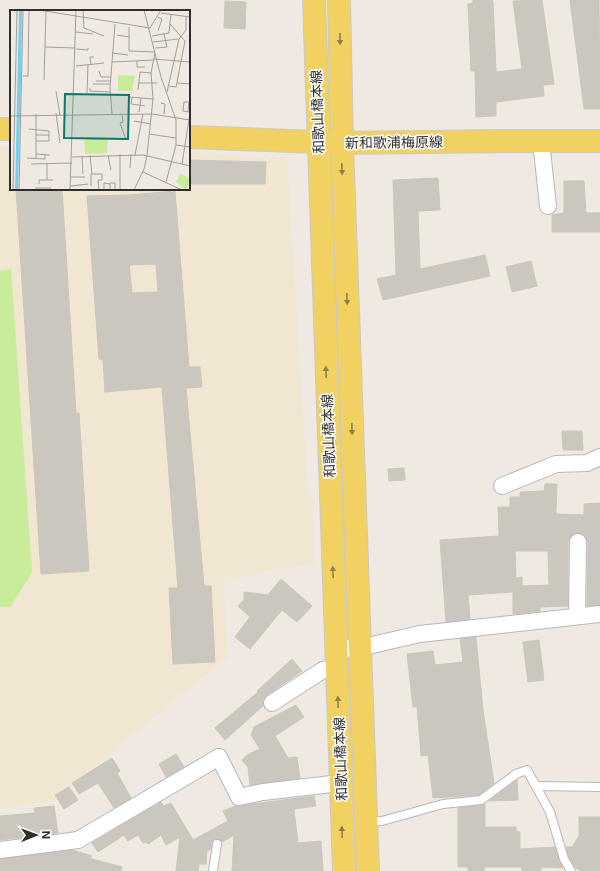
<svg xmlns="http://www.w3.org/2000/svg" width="600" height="871" font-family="Inter,'Noto Sans JP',sans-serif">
  <rect width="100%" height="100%" fill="#efe9e1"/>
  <polygon fill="#f0e6d1" points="0,147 11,147 11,189 189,189 189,153 287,159 308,494 312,495 314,563 223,579 228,656 53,801 0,807"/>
  <polygon fill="#c9ec9a" points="11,269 32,573 10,607 0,607 0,271"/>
  <g fill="#cbc7bf" stroke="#cbc5ba" fill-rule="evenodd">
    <polygon points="473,0 492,0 493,2 496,72 522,69 513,1 542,0 554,84 543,85 544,96 496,102 496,116 476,117 475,71 471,71 468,4 473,3"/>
    <polygon points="570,0 599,0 600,109 584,109"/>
    <polygon points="225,1 246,2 245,29 224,28"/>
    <polygon points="189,160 266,162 265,184 189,184"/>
    <polygon points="438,178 440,210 418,211 420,269 485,255 490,276 383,300 377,279 396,275 393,180"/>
    <polygon points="564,181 584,181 586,213 600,213 600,232 552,232 552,215 564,213"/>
    <polygon points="16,189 62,189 76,413 79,413 89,571 41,574"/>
    <path d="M 175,191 L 189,367 L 200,367 L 202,387 L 186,388 L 204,586 L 211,586 L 215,662 L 173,664 L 169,588 L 178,588 L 162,387 L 105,392 L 103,360 L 99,359 L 87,196 L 129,195 ZM 156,264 L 158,292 L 132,293 L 129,265 Z"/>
    <polygon points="531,261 537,286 512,292 506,267"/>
    <polygon points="562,431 582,431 583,450 563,450"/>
    <polygon points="404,468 405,480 389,481 388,469"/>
    <path d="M 545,484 L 557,484 L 556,514 L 584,515 L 584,504 L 600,503 L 600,605 L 587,606 L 588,542 L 583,534 L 578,533 L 570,537 L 568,542 L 568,606 L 540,607 L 540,611 L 513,614 L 513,592 L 468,595 L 470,619 L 446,622 L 440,540 L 499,536 L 498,507 L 510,507 L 510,497 L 520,497 L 520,492 L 544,491 ZM 515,551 L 548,551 L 549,585 L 522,586 L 522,577 L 516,578 Z"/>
    <polygon points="281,579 312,606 297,622 282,610 250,649 235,637 250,617 238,606 244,600 244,592 268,595"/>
    <polygon points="476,637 483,710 494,783 479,795 433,798 428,755 421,756 417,707 413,707 407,654 433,651 435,665 463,662 460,639"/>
    <polygon points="539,640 544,680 528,682 523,642"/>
    <polygon points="292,659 302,671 267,695 263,699 263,706 225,740 215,728 258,692 257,691"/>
    <polygon points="296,705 304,717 275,736 288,758 297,757 300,778 250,785 248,767 242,760 247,755 260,749 251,735 254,727"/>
    <polygon points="176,754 184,767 166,777 159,764"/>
    <polygon points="112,758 120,771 117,773 131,798 114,808 98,783 79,794 72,783"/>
    <polygon points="517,780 518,800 489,801"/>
    <polygon points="69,787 78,800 64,809 55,795"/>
    <polygon points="314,796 316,806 294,809 298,843 321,841 323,871 232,871 234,835 222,842 218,839 213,840 211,849 207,851 206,864 199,864 198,871 176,871 180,837 166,845 161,835 148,844 146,842 143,843 138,835 128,841 124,835 98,852 92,843 161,802 163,806 171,803 193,840 228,821 223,811 236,806"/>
    <polygon points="485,804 485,827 516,827 516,831 520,832 520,849 555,847 563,868 541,867 541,871 522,871 522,867 484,867 484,871 468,871 468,867 458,867 458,808"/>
    <polygon points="54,806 58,833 0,840 0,816 35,813 34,808"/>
    <polygon points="579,817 600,817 600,871 581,871 576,868 569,857 566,847 572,847 579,836"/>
    <polygon points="72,850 92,856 89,858 122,867 121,871 0,871 0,859"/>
  </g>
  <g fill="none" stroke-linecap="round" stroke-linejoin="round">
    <g stroke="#b4b7c1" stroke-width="10">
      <g id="lane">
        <polyline points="537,786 600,787"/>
        <polyline points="368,822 382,821 443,804 481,800 516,774 527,770 550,812 564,859 571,871"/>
        <polyline points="213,871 217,844"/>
      </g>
    </g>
    <g stroke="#b4b7c1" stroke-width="18">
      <g id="street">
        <polyline points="541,141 548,206"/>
        <polyline points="502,486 556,464 587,463 600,457"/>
        <polyline points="577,616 578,542"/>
        <polyline points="336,649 359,648 420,634 600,614"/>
        <polyline points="272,703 323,670 337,668"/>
        <polyline points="0,850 78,840 219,757 239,797 263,792 340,783"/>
      </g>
    </g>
    <g stroke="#c9c9c9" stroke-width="24">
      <g id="primary">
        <polyline points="314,0 344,871"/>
        <polyline points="339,0 342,143 368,871"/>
        <polyline points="0,129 11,129"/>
        <polyline points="189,137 342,143 508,141 600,141"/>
      </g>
    </g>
    <use href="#lane" stroke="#fff" stroke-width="8"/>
    <use href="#street" stroke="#fff" stroke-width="16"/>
    <use href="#primary" stroke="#f2d163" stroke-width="22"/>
  </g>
  <defs><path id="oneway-solid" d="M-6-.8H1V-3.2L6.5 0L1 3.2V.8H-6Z"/></defs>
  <g fill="#908048">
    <use href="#oneway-solid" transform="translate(340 39) rotate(89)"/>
    <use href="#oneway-solid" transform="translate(342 169) rotate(88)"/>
    <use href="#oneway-solid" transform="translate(347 299) rotate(88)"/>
    <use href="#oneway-solid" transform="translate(326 372) rotate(-92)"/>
    <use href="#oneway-solid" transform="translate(352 429) rotate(88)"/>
    <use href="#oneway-solid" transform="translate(333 572) rotate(-92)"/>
    <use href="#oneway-solid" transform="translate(338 702) rotate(-91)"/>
    <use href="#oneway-solid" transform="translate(342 832) rotate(-92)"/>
  </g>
  <g text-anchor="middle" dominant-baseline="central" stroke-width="3" stroke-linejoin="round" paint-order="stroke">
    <g font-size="14" fill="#2e2e2e" stroke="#fff">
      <text transform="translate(317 112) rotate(-92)">和歌山橋本線</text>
      <text transform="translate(394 142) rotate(-1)">新和歌浦梅原線</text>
      <text transform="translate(328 436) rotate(-92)">和歌山橋本線</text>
      <text transform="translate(340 759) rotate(-92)">和歌山橋本線</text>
    </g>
  </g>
  <g transform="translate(10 10)">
    <rect width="180" height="180" fill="#efe9e1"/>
    <path d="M 108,65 L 125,66 L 122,81 L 108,81 ZM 96,127 L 98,128 L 97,143 L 75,144 L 74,128 ZM 170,164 L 180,168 L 176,180 L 166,172 Z" fill="#c9ec9a"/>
    <path d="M 9,0 L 12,0 L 11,68 L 8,180 L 5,180 Z" fill="#75cff0"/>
    <path fill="none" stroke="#a29e99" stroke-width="1" d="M 29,0 L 140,18M 73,0 L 74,18 L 94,26M 134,0 L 151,67 L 166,110 L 166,135 L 156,172M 151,3 L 180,7M 119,17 L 119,41 L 145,42M 140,18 L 151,0M 148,21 L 152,9 L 148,7M 66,22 L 83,24M 107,25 L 119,27M 142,26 L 159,23 L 161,4M 143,32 L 168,29M 35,37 L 65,38M 145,38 L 157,37 L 154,24M 66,39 L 78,40 L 78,38M 102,43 L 118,45M 144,49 L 180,52M 127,51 L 127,57 L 135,57M 102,52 L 144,50M 81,55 L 80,47 L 84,47M 66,56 L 94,53M 89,61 L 91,67 L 101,67M 13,66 L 18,66 L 19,0M 34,70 L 36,1M 86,71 L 100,71M 129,73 L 147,73M 167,73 L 180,74M 83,74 L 100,74M 159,76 L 166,77 L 175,31 L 160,14M 80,78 L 80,81 L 100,82M 128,80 L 130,62 L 141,63M 46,81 L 50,105M 157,82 L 169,29 L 176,20 L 176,7M 77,83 L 78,55M 119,87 L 143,89M 122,87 L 121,94 L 135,96M 151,93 L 155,94 L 154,104M 129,102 L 131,88M 178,102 L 179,92 L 174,92 L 173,101 L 180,102M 46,103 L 50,133M 102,104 L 100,78 L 105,14M 112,104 L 113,112 L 110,113 L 116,130M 0,106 L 142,104 L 180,110M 124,111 L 141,114M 19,119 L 39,121 L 39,131 L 26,131M 139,124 L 166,128M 26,125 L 39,125M 166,135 L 180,137M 26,144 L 40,145M 110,144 L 110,180M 80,145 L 82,164M 98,145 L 101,160M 125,145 L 133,104M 72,146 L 73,164M 62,147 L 133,145 L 180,156M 17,148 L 35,149 L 35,144M 26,149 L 26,104M 21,154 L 62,153M 37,154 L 37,170M 172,154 L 180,103M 120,158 L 121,144M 133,162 L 172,180M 61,167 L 75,167M 29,174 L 29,170 L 43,170M 61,176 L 78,174M 81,176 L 81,164 L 92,164 L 92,170 L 88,170 L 89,180M 25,178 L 41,178M 3,180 L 7,0M 9,180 L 13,0M 60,180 L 66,0M 94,180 L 94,173 L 100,174M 100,180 L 100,173 L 105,173 L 105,180M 124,180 L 134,159 L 137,145 L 143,89 L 141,63 L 145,43"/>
    <path fill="#0f766e" fill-opacity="0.15" stroke="#0f766e" stroke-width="2" d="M 55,84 L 119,85 L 118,129 L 54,128 Z"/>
    <rect width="180" height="180" fill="none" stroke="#2e2e2e" stroke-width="2"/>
  </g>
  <g transform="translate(36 835) rotate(89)" stroke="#ffffff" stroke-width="3" paint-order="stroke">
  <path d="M0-3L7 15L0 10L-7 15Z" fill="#2e2e2e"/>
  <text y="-6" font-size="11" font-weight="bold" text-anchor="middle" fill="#2e2e2e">N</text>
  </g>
</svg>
